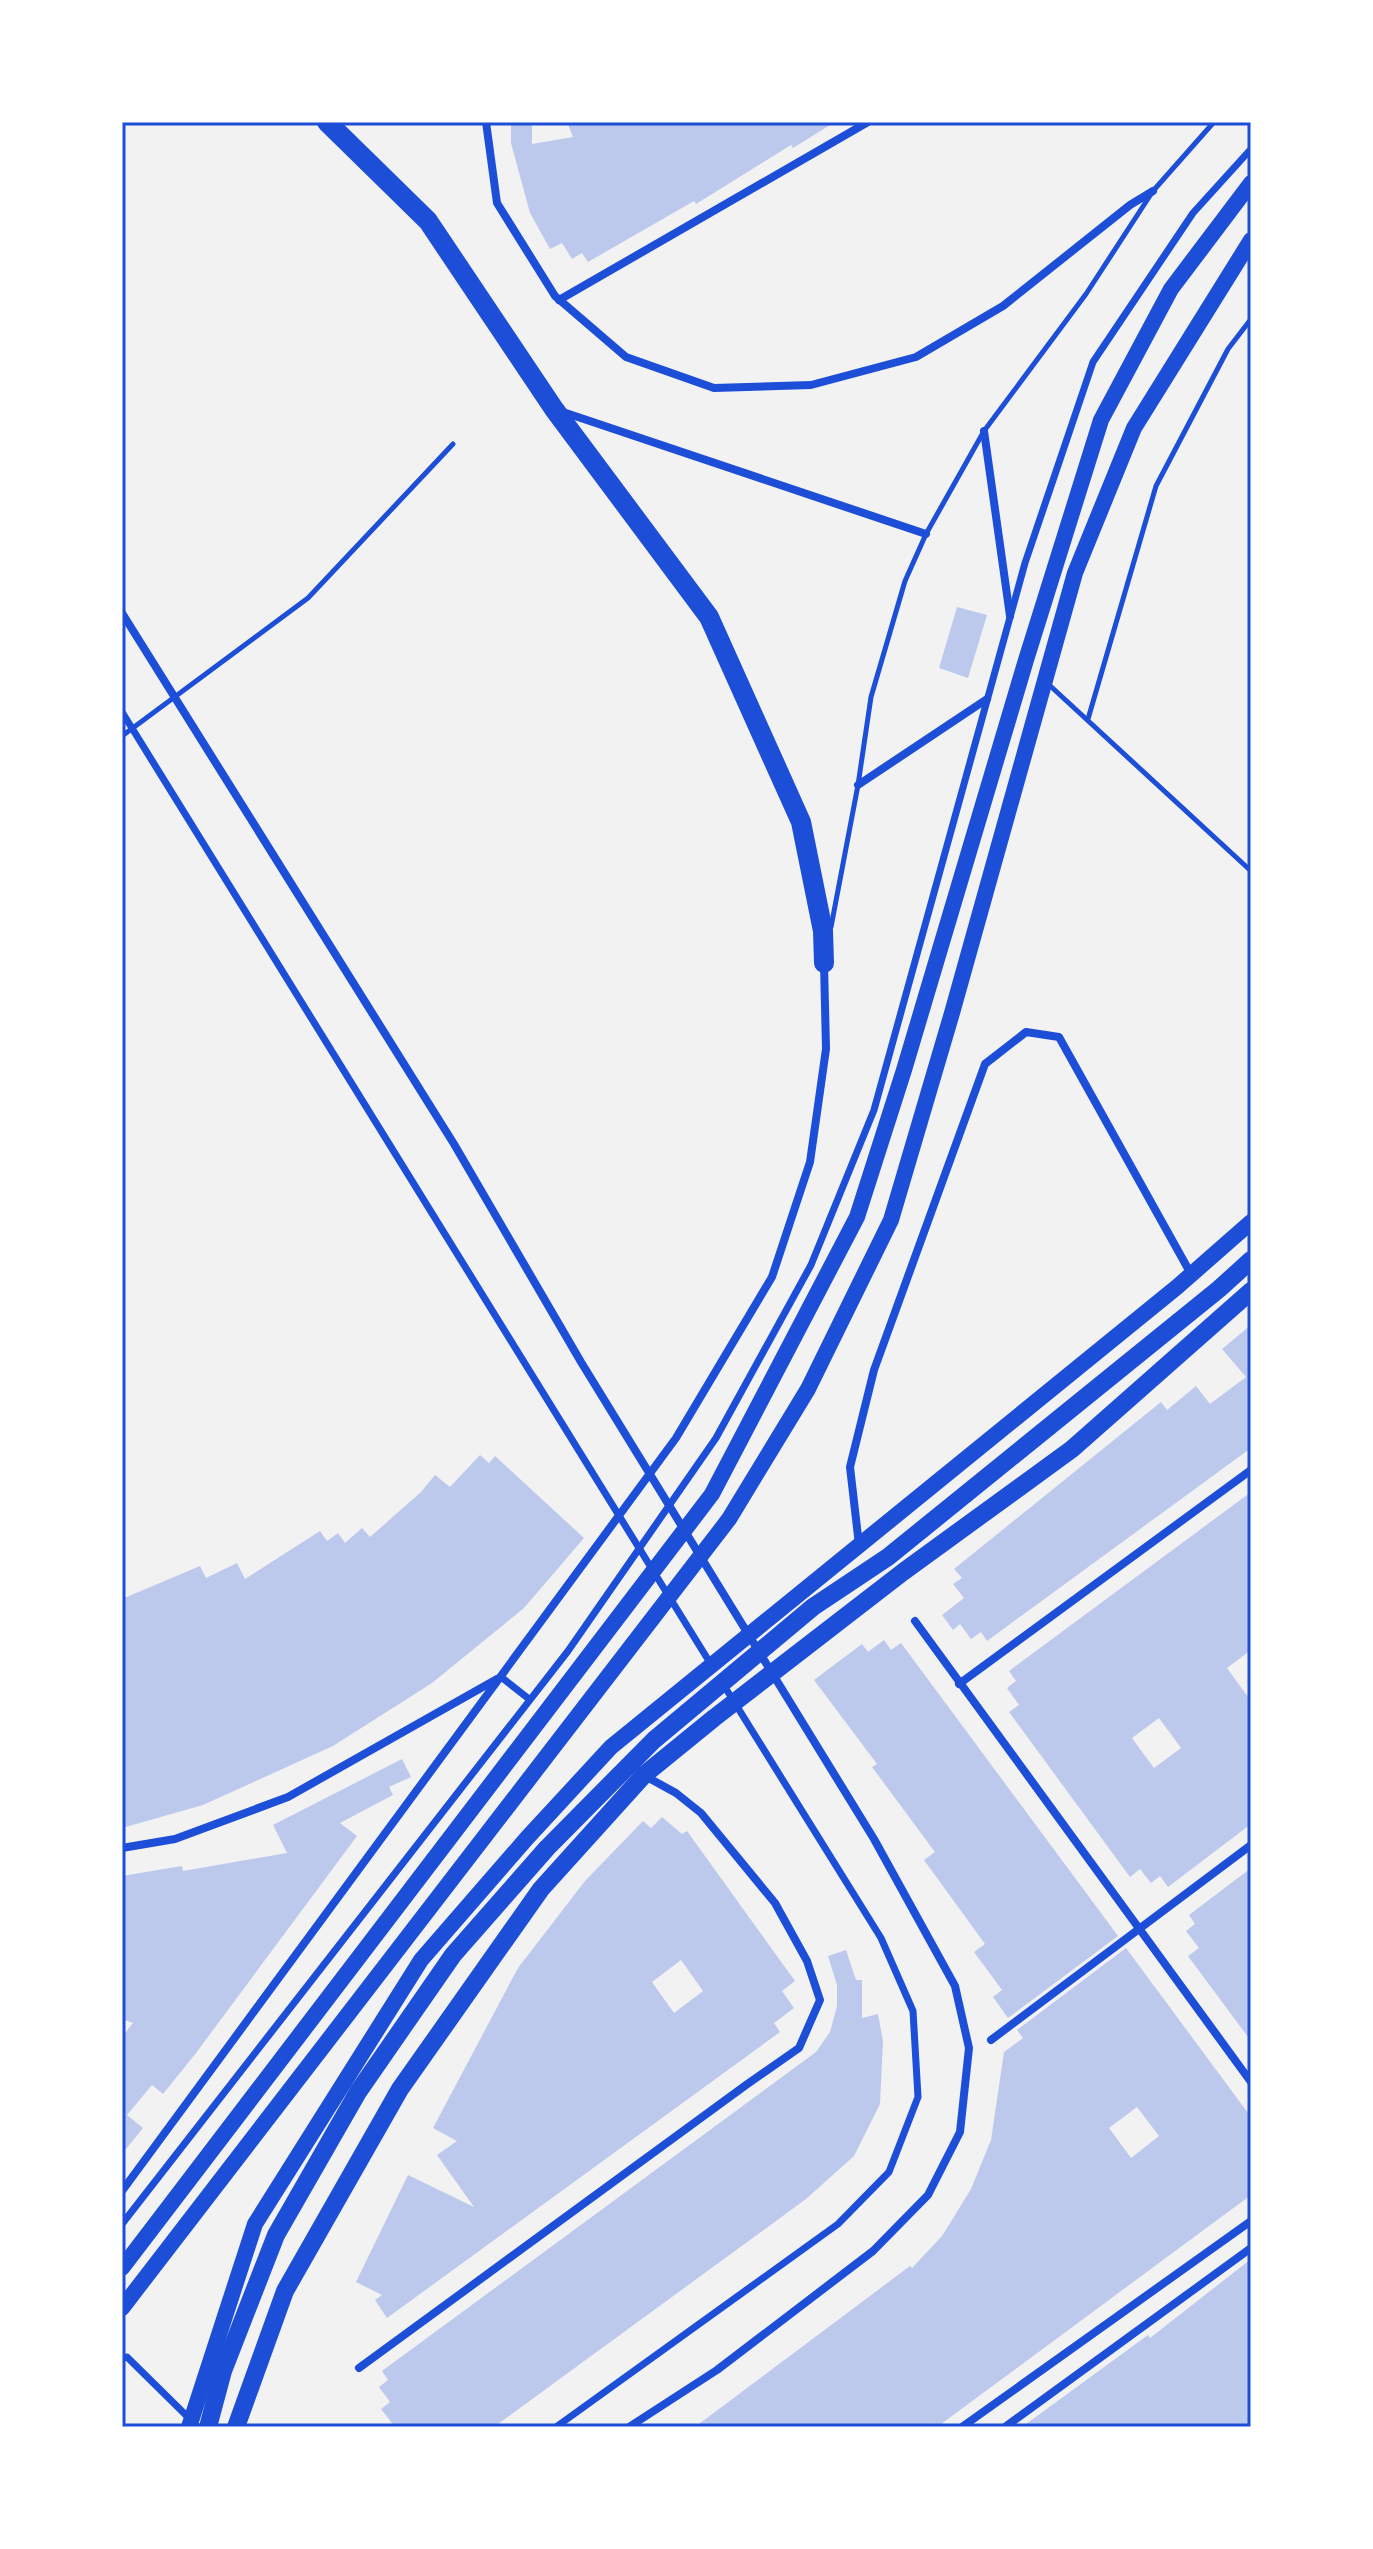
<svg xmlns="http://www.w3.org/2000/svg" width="1373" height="2549" font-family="Poppins,sans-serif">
  <rect width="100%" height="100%" fill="#f2f2f2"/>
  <g fill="#bdc9ec" fill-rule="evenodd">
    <polygon points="511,122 532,122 532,144 573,137 567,122 835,122 793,148 791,145 696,204 694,201 588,262 582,253 572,259 562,243 550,249 530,213 511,143"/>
    <polygon points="957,607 987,615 968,678 939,668"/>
    <polygon points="1251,1325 1251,1448 987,1641 981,1632 971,1639 960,1624 953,1630 942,1615 964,1598 953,1584 962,1578 954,1569 1161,1402 1167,1410 1196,1386 1210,1404 1246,1377 1222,1349"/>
    <polygon points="480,1455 489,1463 495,1456 584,1538 524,1608 432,1683 333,1746 203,1805 122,1828 122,1599 200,1566 206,1578 237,1563 245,1579 320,1531 327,1541 338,1533 345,1543 362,1528 370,1537 421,1492 435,1475 450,1487"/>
    <path d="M 1251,1492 L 1251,1650 L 1227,1668 L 1251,1701 L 1251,1824 L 1168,1887 L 1160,1876 L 1151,1883 L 1140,1869 L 1130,1877 L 1009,1712 L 1019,1705 L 1007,1688 L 1016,1681 L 1009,1671 ZM 1159,1718 L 1181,1748 L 1154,1768 L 1132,1738 Z"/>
    <polygon points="884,1640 891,1650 901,1643 1118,1936 1008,2018 993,1997 1002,1990 974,1952 985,1944 924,1860 935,1852 872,1767 877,1764 814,1680 862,1644 868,1652"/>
    <polygon points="402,1759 411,1777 389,1787 393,1795 340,1823 357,1836 196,2053 163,2094 152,2085 127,2115 143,2128 122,2154 122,2037 133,2023 122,2019 122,1876 182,1866 183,1871 287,1853 273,1825"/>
    <path d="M 662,1817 L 682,1834 L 687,1831 L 795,1981 L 782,1991 L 794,2008 L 774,2023 L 780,2032 L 387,2318 L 375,2300 L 382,2295 L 356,2282 L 408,2175 L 474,2207 L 437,2155 L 457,2141 L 433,2128 L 518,1968 L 585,1881 L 643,1821 L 651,1828 ZM 681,1960 L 703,1991 L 674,2013 L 652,1982 Z"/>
    <polygon points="1251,1868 1251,2041 1188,1956 1199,1948 1186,1931 1195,1924 1189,1915"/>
    <path d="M 1126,1948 L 1251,2117 L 1251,2195 L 937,2427 L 695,2427 L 910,2266 L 912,2268 L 942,2236 L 971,2189 L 991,2140 L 1004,2052 L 1023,2038 L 1017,2030 ZM 1137,2107 L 1159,2136 L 1131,2158 L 1109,2128 Z"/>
    <polygon points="846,1950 856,1980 862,1980 862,2018 878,2014 883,2041 880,2104 854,2156 806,2199 494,2427 395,2427 381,2409 390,2402 379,2387 388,2380 382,2371 816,2052 830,2032 837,2006 837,1985 828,1956"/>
    <polygon points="1251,2259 1251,2427 1022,2427 1148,2335 1150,2338"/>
  </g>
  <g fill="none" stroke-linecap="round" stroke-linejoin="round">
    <g stroke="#1d4ed8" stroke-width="5">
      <polyline points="1046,682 1251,871"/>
      <polyline points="1088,719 1156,486 1228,349 1251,319"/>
      <polyline points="122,736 308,598 453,444"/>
      <polyline points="831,927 858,785 871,697 905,581 926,534 984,431 1086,294 1153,191 1214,122"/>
    </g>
    <g stroke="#1d4ed8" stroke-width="7">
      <polyline points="122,712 712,1666"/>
      <polyline points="501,1677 529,1699"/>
      <polyline points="122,2224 568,1651 716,1438 811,1265 874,1110 1025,563 1093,362 1193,213 1251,149"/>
      <polyline points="122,2358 127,2357 198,2427"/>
      <polyline points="556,2427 838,2224 889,2172 918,2097 913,2011 881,1938 723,1684"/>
    </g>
    <g stroke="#1d4ed8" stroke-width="8">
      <polyline points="486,122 497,203 555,296 626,357 714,388 811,385 916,357 1003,306 1130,205 1153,191"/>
      <polyline points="559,300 868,122"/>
      <polyline points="563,412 926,534"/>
      <polyline points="984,431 1010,616"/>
      <polyline points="122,613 454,1144 581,1362 874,1839 955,1986 969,2048 960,2132 928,2195 873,2251 717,2370 629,2427"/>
      <polyline points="858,785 987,699"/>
      <polyline points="859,1545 850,1467 874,1370 985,1064 1026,1032 1059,1037 1191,1274"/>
      <polyline points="915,1621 1251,2082"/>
      <polyline points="959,1684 1251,1470"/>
      <polyline points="122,1848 175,1839 288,1797 497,1679"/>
      <polyline points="991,2040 1251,1845"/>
      <polyline points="122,2191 676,1438 772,1277 810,1162 826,1049 824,963"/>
      <polyline points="359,2368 746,2085 799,2048 820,2000 807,1961 775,1903 701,1813 676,1793 645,1776"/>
      <polyline points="962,2427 1251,2221"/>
      <polyline points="1005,2427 1251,2248"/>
    </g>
    <g stroke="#1d4ed8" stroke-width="16">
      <polyline points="122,2268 712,1494 857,1217 904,1070 1026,660 1101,420 1171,289 1251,183"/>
      <polyline points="122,2308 729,1519 808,1389 891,1220 952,1013 1075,573 1134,428 1251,240"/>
      <polyline points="189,2427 255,2224 421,1960 527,1838 611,1747 1177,1287 1251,1222"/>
    </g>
    <g stroke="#1d4ed8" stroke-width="18">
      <polyline points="208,2427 223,2371 276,2235 358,2092 453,1955 547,1848 654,1740 813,1607 888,1557 1219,1289 1251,1260"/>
      <polyline points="236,2427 285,2291 400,2089 541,1889 644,1775 714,1718 903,1572 1072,1449 1251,1291"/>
    </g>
    <polyline stroke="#1d4ed8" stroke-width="20" points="327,122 428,221 554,409 709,617 801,822 823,931 824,963"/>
  </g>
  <rect width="1373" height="2549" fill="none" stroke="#ffffff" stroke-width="248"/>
  <rect x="124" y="124" width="1125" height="2301" fill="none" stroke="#1d4ed8" stroke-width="3"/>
</svg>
